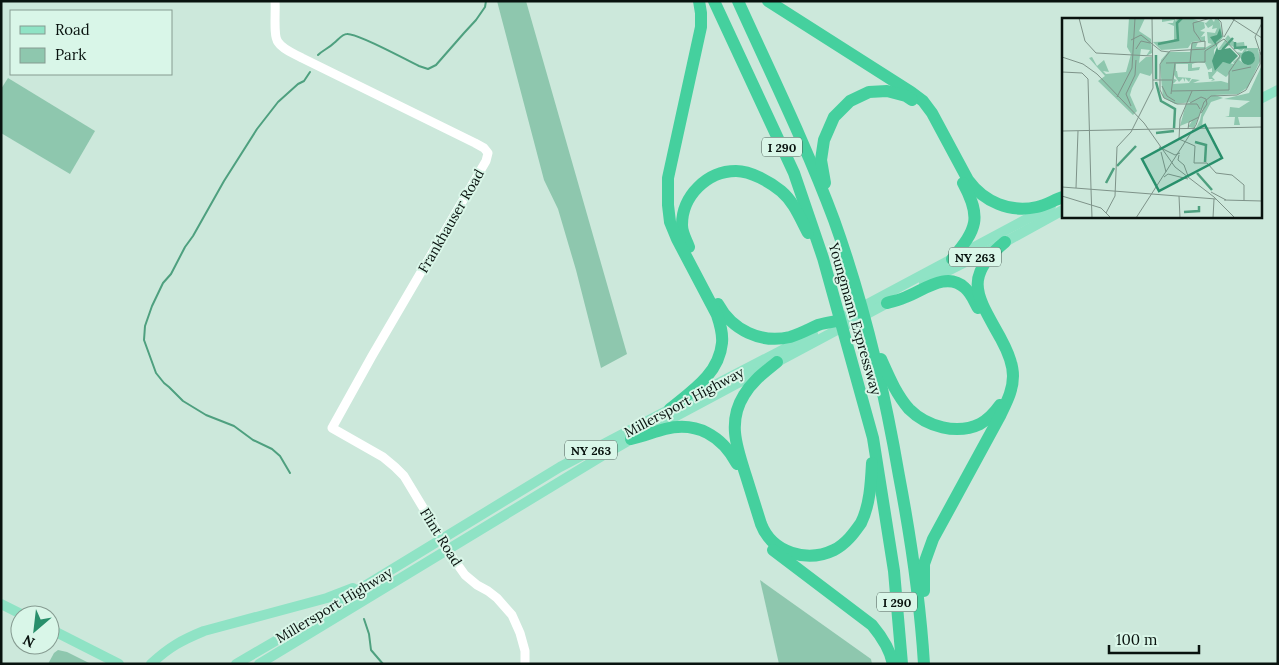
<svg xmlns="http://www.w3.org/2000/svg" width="1279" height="665" font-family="Lora,serif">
  <rect width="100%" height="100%" fill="#cce8db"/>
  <g fill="#8ec7ae">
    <polygon points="497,1 526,1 627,354 601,368 576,270 558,209 544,180"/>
    <polygon points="8,78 95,131 70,174 1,133 1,89"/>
    <polygon points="760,580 871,659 872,664 779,664"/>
    <polygon points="58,650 67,652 91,664 48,664 54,653"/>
  </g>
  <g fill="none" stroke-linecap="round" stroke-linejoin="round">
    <g stroke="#4ea07f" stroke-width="2">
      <path d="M 318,55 C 323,50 329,48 334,43 C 338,40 342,34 347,34 C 358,33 406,60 419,66 L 428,69 L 436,65 L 464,33 L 476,20 L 485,7 L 486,1"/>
      <polyline points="290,473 280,456 272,449 253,440 234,426 206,415 183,401 169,387 164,383 156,373 144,340 145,326 152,306 163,283 171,274 185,247 193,236 224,181 257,129 278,102 298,84 304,81 310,72"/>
      <polyline points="364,619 369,634 371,650 383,664"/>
    </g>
    <path stroke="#fff" stroke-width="9" d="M 275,1 C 276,11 273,36 278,42 C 283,50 295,54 302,58 L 475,143 L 484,148 L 488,153 L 486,161 L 372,356 L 332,428 L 383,457 L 395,467 L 404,476 L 436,529 L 440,540 L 465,575 L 477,585 L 488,591 L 497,598 L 512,615 L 520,633 L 525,651 L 525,664"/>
    <g stroke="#8fe3c5" stroke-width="10">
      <polyline points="1260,99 1278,90"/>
      <polyline points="924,283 1005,242 1063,210"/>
      <polyline points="834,322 1051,206"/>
      <polyline points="688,399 813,334"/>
      <polyline points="650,430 893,300"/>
      <polyline points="1,604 23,615"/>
      <polyline points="50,629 119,664"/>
      <path d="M 151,664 C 169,647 182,640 204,631 L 327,598 L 353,588"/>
      <polyline points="236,664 327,611 358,590 560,467 676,406"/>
      <polyline points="259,664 602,456 637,436"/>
    </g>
    <g stroke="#45d09e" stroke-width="12">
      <polyline points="714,1 794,173 823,258 873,438 894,571 902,664"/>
      <path d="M 738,1 C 771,74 806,145 834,220 C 864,304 884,388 899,476 C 911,539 920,600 924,664"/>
      <path d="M 768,1 L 911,92 L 923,101 L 932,113 L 968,180 C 984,202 1010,213 1037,207 C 1046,205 1054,200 1063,197"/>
      <polyline points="825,183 821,160 824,140 834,117 850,101 869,92 887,91 906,96 912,100"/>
      <path d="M 689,247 C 686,239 682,233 682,225 C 682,196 707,171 736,171 C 751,171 770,182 781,191 C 794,202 800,218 808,233"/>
      <path d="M 952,259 C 977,229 982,218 963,183"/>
      <path d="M 887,303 C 893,301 900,300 906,297 C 924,290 947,271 965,288 C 971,293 974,301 978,308"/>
      <path d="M 718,304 C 732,330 761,344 790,337 C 800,334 809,329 818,325 C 824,323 831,322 837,321"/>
      <path d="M 881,359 C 889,377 896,394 909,409 C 927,427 957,435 980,424 C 989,419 995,412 1000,405"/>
      <path d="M 777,362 C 765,372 752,381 744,395 C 727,422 737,448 746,476 C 751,492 756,508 761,524 C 772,553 807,563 834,550 C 846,544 854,533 861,523 C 870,505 871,482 872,463"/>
      <path d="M 670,409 C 692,391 719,374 722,343 C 723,333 720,324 717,315 L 677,239 L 670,222 L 668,205 L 668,178 L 701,27 L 701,13 L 699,1"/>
      <path d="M 631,439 C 643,436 654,432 665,429 C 697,421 722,436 737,464"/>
      <path d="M 773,550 L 872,625 C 882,637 890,649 893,664"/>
      <path d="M 924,591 L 924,564 L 933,539 L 1000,416 C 1006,403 1013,391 1013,376 C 1013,363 1007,350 1001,339 C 978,297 961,278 1005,242"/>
    </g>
  </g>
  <g text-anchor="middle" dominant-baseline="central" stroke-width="4" stroke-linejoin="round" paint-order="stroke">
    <g fill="#d9f6e8" stroke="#475750" stroke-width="1">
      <rect x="762" y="137.5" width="40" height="19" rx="4"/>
      <rect x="949" y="247.5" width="52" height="19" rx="4"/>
      <rect x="565" y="440.5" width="52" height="19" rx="4"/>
      <rect x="877" y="592.5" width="40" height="19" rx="4"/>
    </g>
    <g font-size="12" font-weight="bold" fill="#09130f">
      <text x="782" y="147">I 290</text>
      <text x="975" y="257">NY 263</text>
      <text x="591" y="450">NY 263</text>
      <text x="897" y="602">I 290</text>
    </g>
    <g font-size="14" fill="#09130f" stroke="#d9f6e8">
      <text transform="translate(451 221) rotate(-60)">Frankhauser Road</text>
      <text transform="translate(855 319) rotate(74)">Youngmann Expressway</text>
      <text transform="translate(684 402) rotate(-28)">Millersport Highway</text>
      <text transform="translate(441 537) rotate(58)">Flint Road</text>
      <text transform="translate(334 605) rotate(-31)">Millersport Highway</text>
    </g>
  </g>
  <g transform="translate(1062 18)">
    <rect width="200" height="200" fill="#cce8db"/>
    <path d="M 67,0 L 83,0 L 77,13 L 89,21 L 90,35 L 84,38 L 88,32 L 79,31 L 77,45 L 84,39 L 90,39 L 90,55 L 88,58 L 78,55 L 70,70 L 68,77 L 75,93 L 71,97 L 36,63 L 43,58 L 27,40 L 30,39 L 35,48 L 42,42 L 47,54 L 41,53 L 44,56 L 64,54 L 69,36 L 65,29 ZM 100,0 L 112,0 L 114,3 L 115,0 L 128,0 L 144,5 L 149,0 L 152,4 L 153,1 L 149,0 L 154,0 L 157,1 L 161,19 L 152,32 L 153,53 L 161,44 L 172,46 L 171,44 L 178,38 L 175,34 L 180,35 L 183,30 L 179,33 L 168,27 L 156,32 L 163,22 L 167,26 L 163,21 L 166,17 L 173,25 L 182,24 L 183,30 L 196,30 L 198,43 L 186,69 L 176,76 L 153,77 L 161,80 L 149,84 L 141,99 L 140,110 L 134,110 L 138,102 L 141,89 L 132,110 L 126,109 L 130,103 L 118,108 L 124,86 L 130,84 L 113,86 L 101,79 L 98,49 L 99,42 L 106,34 L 128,34 L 130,24 L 136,24 L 134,29 L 143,29 L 143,24 L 136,24 L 139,23 L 138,20 L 138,23 L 130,24 L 126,30 L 99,32 L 91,24 L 112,23 L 112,8 L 105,5 L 111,5 L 112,2 L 100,4 ZM 142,4 L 146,10 L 151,7 L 150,11 L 155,10 L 153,15 L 145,14 L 146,25 L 150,26 L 143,30 L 143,18 L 139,19 L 143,14 L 138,13 L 143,10 ZM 185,32 L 193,38 L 190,45 L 184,47 L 177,42 ZM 136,44 L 143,45 L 146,52 L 150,50 L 150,54 L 146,54 L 147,61 L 151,61 L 149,63 L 153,62 L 150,59 L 155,53 L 164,59 L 167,56 L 166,65 L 159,63 L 131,65 L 138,62 L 130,61 L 127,65 L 111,66 L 115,62 L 112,61 L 112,57 L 117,64 L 121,60 L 123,64 L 123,60 L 127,64 L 129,60 L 116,59 L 115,53 L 121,53 L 114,53 L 114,46 L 121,46 L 121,53 L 121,46 L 126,46 L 126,53 L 129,53 L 137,52 L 138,49 L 130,50 L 130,46 ZM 200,47 L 200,99 L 176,99 L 178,107 L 172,107 L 173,99 L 163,99 L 167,98 L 168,89 L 177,90 L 188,83 L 162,81 L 187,75 Z" fill="#8ec7ae" fill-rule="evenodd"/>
    <path d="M 158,10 L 160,19 L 154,24 L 156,32 L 168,30 L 176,38 L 168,46 L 161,44 L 153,53 L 150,43 L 155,29 L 148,19 L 155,17 ZM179 40a7 7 0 1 1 14 0a7 7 0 1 1-14 0Z" fill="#4ea07f"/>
    <path fill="none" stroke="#4ea07f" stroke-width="2.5" d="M 173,24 L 173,30 L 185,29M 96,26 L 116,22 L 115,5 L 120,0M 160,32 L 171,20M 94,61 L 94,37M 94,64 L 99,83 L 113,91 L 112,110M 94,115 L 112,113M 133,124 L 144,127 L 143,144M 55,148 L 74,128M 135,155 L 150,172M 44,165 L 52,150M 122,194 L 137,193 L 137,188"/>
    <path fill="none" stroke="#7e9389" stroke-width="1" d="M 17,0 L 23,23 L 34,35 L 90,38M 155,0 L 159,4 L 161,19M 169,0 L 200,20M 162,19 L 173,0M 69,22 L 79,17 L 99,33 L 107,34M 139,23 L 132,13 L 131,5 L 149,0M 74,31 L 79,23 L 88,25M 143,33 L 162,21M 199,37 L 193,19 L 200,5M 0,39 L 21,46 L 35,56 L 82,105 L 113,149 L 152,179 L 173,200M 104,45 L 143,44 L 143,33M 128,45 L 130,25 L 143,23 L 143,31M 170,53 L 189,49M 0,54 L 20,55 L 26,61 L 29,171M 91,62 L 110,62M 100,68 L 105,78 L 113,83M 110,73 L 167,72 L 167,54 L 178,38 L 162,21M 130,73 L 118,101 L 117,121 L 133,128 L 132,145 L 145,145 L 154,155 L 170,157 L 182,167 L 182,183M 109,76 L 113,45M 55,79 L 70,50 L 73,0M 128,85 L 139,79 L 144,81 L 145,86 L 139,95M 69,88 L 64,76 L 73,57 L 74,42M 138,91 L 135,86 L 115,86 L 102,80 L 98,72 L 98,46 L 108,33 L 143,31M 126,111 L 127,104 L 137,99M 0,113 L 200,109M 69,114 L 91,70 L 90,0M 97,129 L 113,137 L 118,135M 99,134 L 104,154M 117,137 L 116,142 L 122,147 L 126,158M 102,159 L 106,156 L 126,161M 0,169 L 154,181M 14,170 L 16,113M 29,171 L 30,200M 149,174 L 164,182M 0,178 L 39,190 L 49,200M 117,178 L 118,200M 162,182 L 200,183M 44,195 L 53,178 L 55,129 L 69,114M 74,200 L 134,107 L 142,84 L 149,78 L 175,77 L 184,72 L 198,46 L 198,34M 151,200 L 152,181"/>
    <path fill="#288f6b" fill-opacity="0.15" stroke="#288f6b" stroke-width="2.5" d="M 143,107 L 160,140 L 97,173 L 80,141 Z"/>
    <rect width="200" height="200" fill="none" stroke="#09130f" stroke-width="2.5"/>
  </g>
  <rect width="1279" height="665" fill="none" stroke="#09130f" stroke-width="5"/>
  <rect x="10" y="10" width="162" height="65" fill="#d9f6e8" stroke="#869b91"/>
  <rect x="20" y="26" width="25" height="8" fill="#8fe3c5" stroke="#869b91"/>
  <text x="55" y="35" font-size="15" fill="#09130f">Road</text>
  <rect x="20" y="48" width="25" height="15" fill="#8ec7ae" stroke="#869b91"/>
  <text x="55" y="60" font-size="15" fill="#09130f">Park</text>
  <g transform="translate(35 630) rotate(208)"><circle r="24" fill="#d9f6e8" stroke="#869b91"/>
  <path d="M0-4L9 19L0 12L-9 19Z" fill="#288f6b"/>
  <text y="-8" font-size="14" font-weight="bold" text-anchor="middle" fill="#09130f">N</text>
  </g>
  <path d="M1109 645v8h90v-8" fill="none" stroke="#09130f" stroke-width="2.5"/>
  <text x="1116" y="645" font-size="15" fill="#09130f" stroke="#d9f6e8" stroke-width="4" paint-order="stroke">100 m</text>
</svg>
